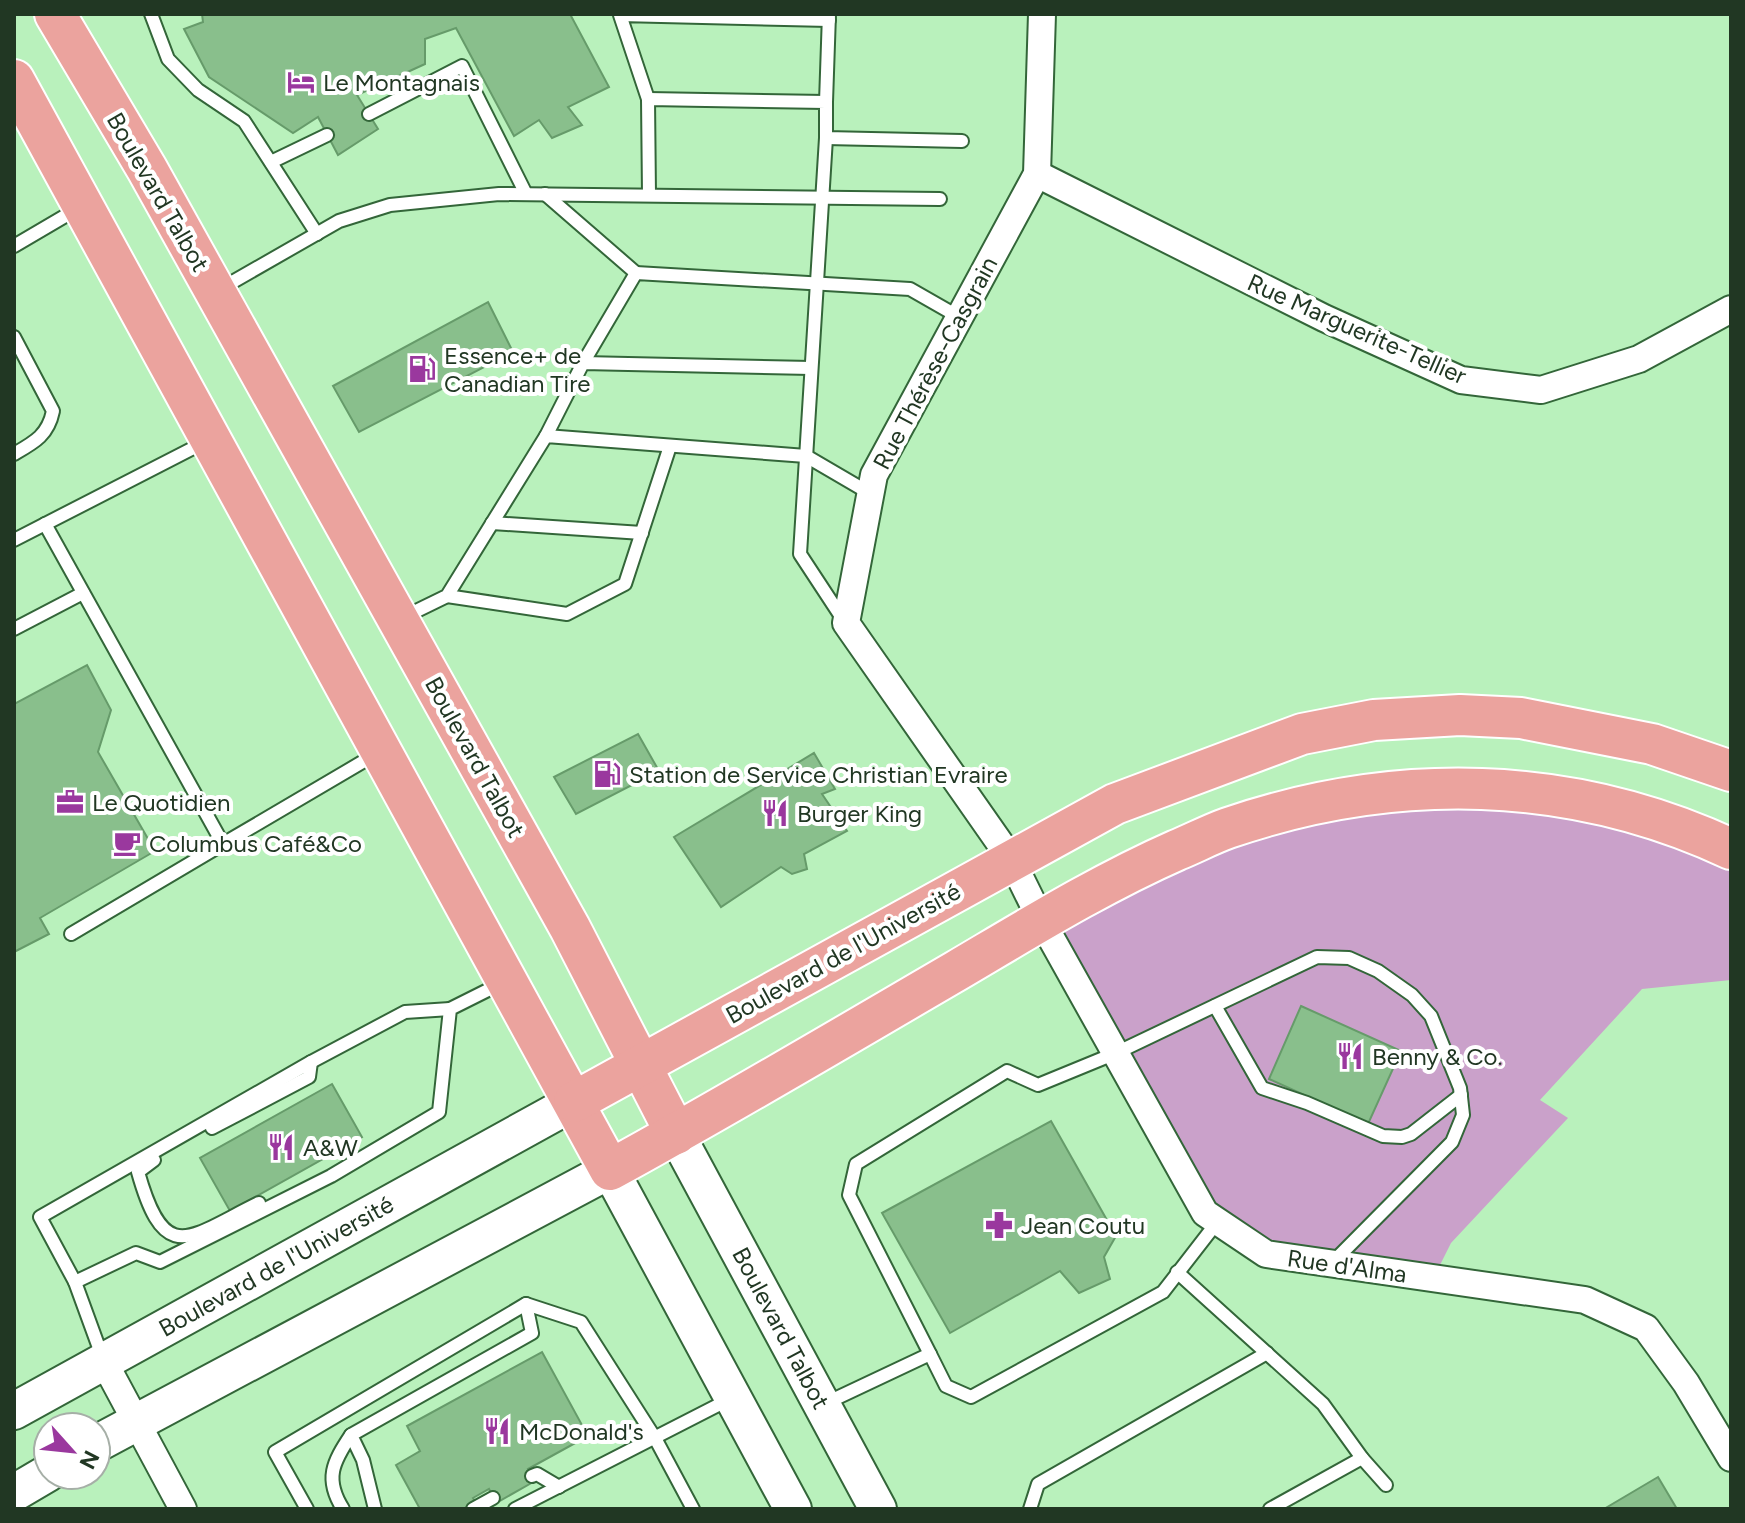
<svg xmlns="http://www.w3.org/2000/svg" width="1745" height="1523" font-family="Figtree,sans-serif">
  <rect width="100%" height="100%" fill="#b9f1bc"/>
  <polygon fill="#caa1ca" points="1471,788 1731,849 1731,980 1642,989 1540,1100 1568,1118 1451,1243 1433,1279 1266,1254 1205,1213 1041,920 1226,829"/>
  <g fill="#89bf8c" stroke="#669b6a" stroke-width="2">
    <polygon points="202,14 570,14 609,87 568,107 582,125 552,138 539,120 514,136 456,28 425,39 425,64 357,95 378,129 338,155 318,117 293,133 209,77 184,29 203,22"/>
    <polygon points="488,302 513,352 359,432 333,386"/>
    <polygon points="87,665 111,710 98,752 155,851 40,918 49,934 14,952 14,704"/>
    <polygon points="638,734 659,771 576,814 554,777"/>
    <polygon points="814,753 835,789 822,794 847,831 804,854 807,869 792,874 781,867 721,907 674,837"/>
    <polygon points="1301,1006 1401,1051 1368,1124 1269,1079"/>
    <polygon points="332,1084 362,1137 230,1211 200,1158"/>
    <polygon points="1051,1121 1116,1236 1104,1257 1110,1279 1079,1293 1060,1271 950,1333 882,1213"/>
    <polygon points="542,1352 588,1436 528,1469 535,1481 496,1503 489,1489 473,1498 476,1503 466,1509 420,1509 396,1465 420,1451 407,1426"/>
    <polygon points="1658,1477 1677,1509 1604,1509"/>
  </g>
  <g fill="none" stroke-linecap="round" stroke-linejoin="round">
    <g stroke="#336639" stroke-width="16">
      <g id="lane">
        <polyline points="151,14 168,59 198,90 244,121 317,234"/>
        <polyline points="648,99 620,15 829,20"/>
        <polyline points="826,102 829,14"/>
        <polyline points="369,114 462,66 526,194"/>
        <polyline points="826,138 800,554 844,621"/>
        <polyline points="271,162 327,135"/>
        <polyline points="545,194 636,273"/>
        <polyline points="649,195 648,99 826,102 826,138 962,141"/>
        <polyline points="14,246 77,209"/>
        <polyline points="222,288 339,221 390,205 499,194 940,199"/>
        <path d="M 14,337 L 53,411 C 48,435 35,442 14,454"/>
        <polyline points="583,363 636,273 910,289 959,317"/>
        <polyline points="546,436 583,363 811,368"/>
        <polyline points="492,523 642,533"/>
        <polyline points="45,524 223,844 376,754"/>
        <polyline points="14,540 207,441"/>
        <polyline points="447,596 567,614 625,584 670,446"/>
        <polyline points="404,617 447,596 546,436 806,456 871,494"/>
        <polyline points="14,629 83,593"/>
        <polyline points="71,934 223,844"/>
        <polyline points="1215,1006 1262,1088 1307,1103 1383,1136 1402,1137 1411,1134 1461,1095"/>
        <polyline points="212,1128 309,1077 311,1062"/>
        <path d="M 154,1160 L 138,1172 C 165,1268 189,1237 259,1203"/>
        <polyline points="1177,1272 1323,1404 1362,1458 1386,1485"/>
        <polyline points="75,1282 40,1217 311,1062 405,1012 450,1009"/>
        <polyline points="930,1354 946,1386 971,1397 1163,1292 1218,1221"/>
        <polyline points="102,1356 75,1282 136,1253 160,1262 331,1176 439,1112 450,1009 500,984"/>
        <polyline points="824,1404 930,1354 849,1195 856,1164 1007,1071 1038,1085 1116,1053 1317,957 1349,958 1378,971 1412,995 1431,1016 1460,1088 1463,1115 1452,1142 1333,1262"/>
        <polyline points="532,1476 537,1474 559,1487"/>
        <polyline points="307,1509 275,1452 526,1304 581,1322 655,1438 693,1509"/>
        <path d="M 343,1509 C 324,1479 333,1462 351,1435"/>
        <polyline points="375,1509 363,1460 351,1435 532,1333 526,1304"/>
        <polyline points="473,1509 493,1498"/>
        <polyline points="515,1509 730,1399"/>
        <polyline points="1030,1509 1038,1484 1267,1353"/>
        <polyline points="1270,1509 1362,1458"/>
      </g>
    </g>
    <g stroke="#336639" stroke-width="30">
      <g id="street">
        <polyline points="1042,14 1037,174 874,475 846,623 1011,859 1041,920 1205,1213 1266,1254 1585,1300 1646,1328 1686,1383 1731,1458"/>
        <polyline points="1037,174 1324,318 1461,380 1541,390 1639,359 1731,309"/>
        <polyline points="103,1360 183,1509"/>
      </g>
    </g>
    <g stroke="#336639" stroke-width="40">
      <g id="secondary">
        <polyline points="676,1134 878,1509"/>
        <polyline points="14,1411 574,1102"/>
        <polyline points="96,1444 610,1170 793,1509"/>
        <polyline points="14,1493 48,1473"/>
      </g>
    </g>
    <g stroke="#fff" stroke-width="44">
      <g id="primary">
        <polyline points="55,14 147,169 570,928 676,1134"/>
        <path d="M 14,80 L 610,1170 C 727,1106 841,1038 956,971 C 1029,928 1100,884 1177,850 C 1194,843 1211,834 1228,828 C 1395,771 1570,774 1731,849"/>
        <polyline points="574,1102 1115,804 1302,734 1374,720 1460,715 1521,718 1652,744 1731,771"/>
      </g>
    </g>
    <use href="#lane" stroke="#fff" stroke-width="12"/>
    <use href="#street" stroke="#fff" stroke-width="26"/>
    <use href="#secondary" stroke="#fff" stroke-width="36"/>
    <use href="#primary" stroke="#eba39e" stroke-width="40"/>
  </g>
  <defs>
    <g id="hotel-bare" transform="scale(2.16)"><path d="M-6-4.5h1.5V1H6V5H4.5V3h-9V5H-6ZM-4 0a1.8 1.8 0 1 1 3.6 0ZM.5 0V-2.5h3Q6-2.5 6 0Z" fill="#9a389e" stroke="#fff" stroke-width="2.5" paint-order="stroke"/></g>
    <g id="fuel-bare" transform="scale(2.16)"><path d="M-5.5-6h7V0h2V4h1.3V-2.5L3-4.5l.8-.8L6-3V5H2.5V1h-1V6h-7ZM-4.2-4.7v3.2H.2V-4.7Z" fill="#9a389e" stroke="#fff" stroke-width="2.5" paint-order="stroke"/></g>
    <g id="office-bare" transform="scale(2.16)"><path d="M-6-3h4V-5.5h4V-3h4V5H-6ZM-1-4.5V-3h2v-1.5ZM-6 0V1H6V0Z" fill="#9a389e" stroke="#fff" stroke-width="2.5" paint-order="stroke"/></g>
    <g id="restaurant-bare" transform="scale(2.16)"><path d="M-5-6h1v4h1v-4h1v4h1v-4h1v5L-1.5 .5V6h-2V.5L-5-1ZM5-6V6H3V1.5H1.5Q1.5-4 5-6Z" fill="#9a389e" stroke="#fff" stroke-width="2.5" paint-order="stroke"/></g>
    <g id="cafe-bare" transform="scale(2.16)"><path d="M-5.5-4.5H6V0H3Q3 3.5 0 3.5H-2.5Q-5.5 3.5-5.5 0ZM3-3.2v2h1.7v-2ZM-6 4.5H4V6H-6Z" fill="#9a389e" stroke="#fff" stroke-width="2.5" paint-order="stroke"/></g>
    <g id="pharmacy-bare" transform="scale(2.16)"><path d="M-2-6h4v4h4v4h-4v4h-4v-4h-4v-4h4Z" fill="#9a389e" stroke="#fff" stroke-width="2.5" paint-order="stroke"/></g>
  </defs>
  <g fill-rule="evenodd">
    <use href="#hotel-bare" x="301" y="82"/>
    <use href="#fuel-bare" x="422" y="369"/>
    <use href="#fuel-bare" x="607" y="774"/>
    <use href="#office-bare" x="70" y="802"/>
    <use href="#restaurant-bare" x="775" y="813"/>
    <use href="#cafe-bare" x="127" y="843"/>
    <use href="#restaurant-bare" x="1350" y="1056"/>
    <use href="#restaurant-bare" x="281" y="1147"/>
    <use href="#pharmacy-bare" x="999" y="1225"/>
    <use href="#restaurant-bare" x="497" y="1431"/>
  </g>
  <g text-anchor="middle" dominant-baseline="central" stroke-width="8" stroke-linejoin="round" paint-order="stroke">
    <g font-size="24" fill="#213723" stroke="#fff" text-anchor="start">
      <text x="323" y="82">Le Montagnais</text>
      <text x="444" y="355">Essence+ de<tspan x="444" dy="28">Canadian Tire</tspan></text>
      <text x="629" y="774">Station de Service Christian Evraire</text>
      <text x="92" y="802">Le Quotidien</text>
      <text x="797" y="813">Burger King</text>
      <text x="149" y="843">Columbus Café&amp;Co</text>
      <text x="1372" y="1056">Benny &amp; Co.</text>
      <text x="303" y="1147">A&amp;W</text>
      <text x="1021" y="1225">Jean Coutu</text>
      <text x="519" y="1431">McDonald's</text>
    </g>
    <g font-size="24" fill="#213723" stroke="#fff">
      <text transform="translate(158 192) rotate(60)">Boulevard Talbot</text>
      <text transform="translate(1357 329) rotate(24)">Rue Marguerite-Tellier</text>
      <text transform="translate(935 363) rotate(-62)">Rue Thérèse-Casgrain</text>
      <text transform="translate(475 757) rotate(61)">Boulevard Talbot</text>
      <text transform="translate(843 953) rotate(-29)">Boulevard de l'Université</text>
      <text transform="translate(276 1266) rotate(-29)">Boulevard de l'Université</text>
      <text transform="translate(1347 1266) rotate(8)">Rue d'Alma</text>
      <text transform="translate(781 1328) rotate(62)">Boulevard Talbot</text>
    </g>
  </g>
  <rect width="1745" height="1523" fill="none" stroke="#213723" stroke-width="32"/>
  <g transform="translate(72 1451) rotate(117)"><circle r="38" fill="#ffffff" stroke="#a6afa7" stroke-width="2"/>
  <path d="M0-6L14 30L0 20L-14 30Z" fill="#9a389e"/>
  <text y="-12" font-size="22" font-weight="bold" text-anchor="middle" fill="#213723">N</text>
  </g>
</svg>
